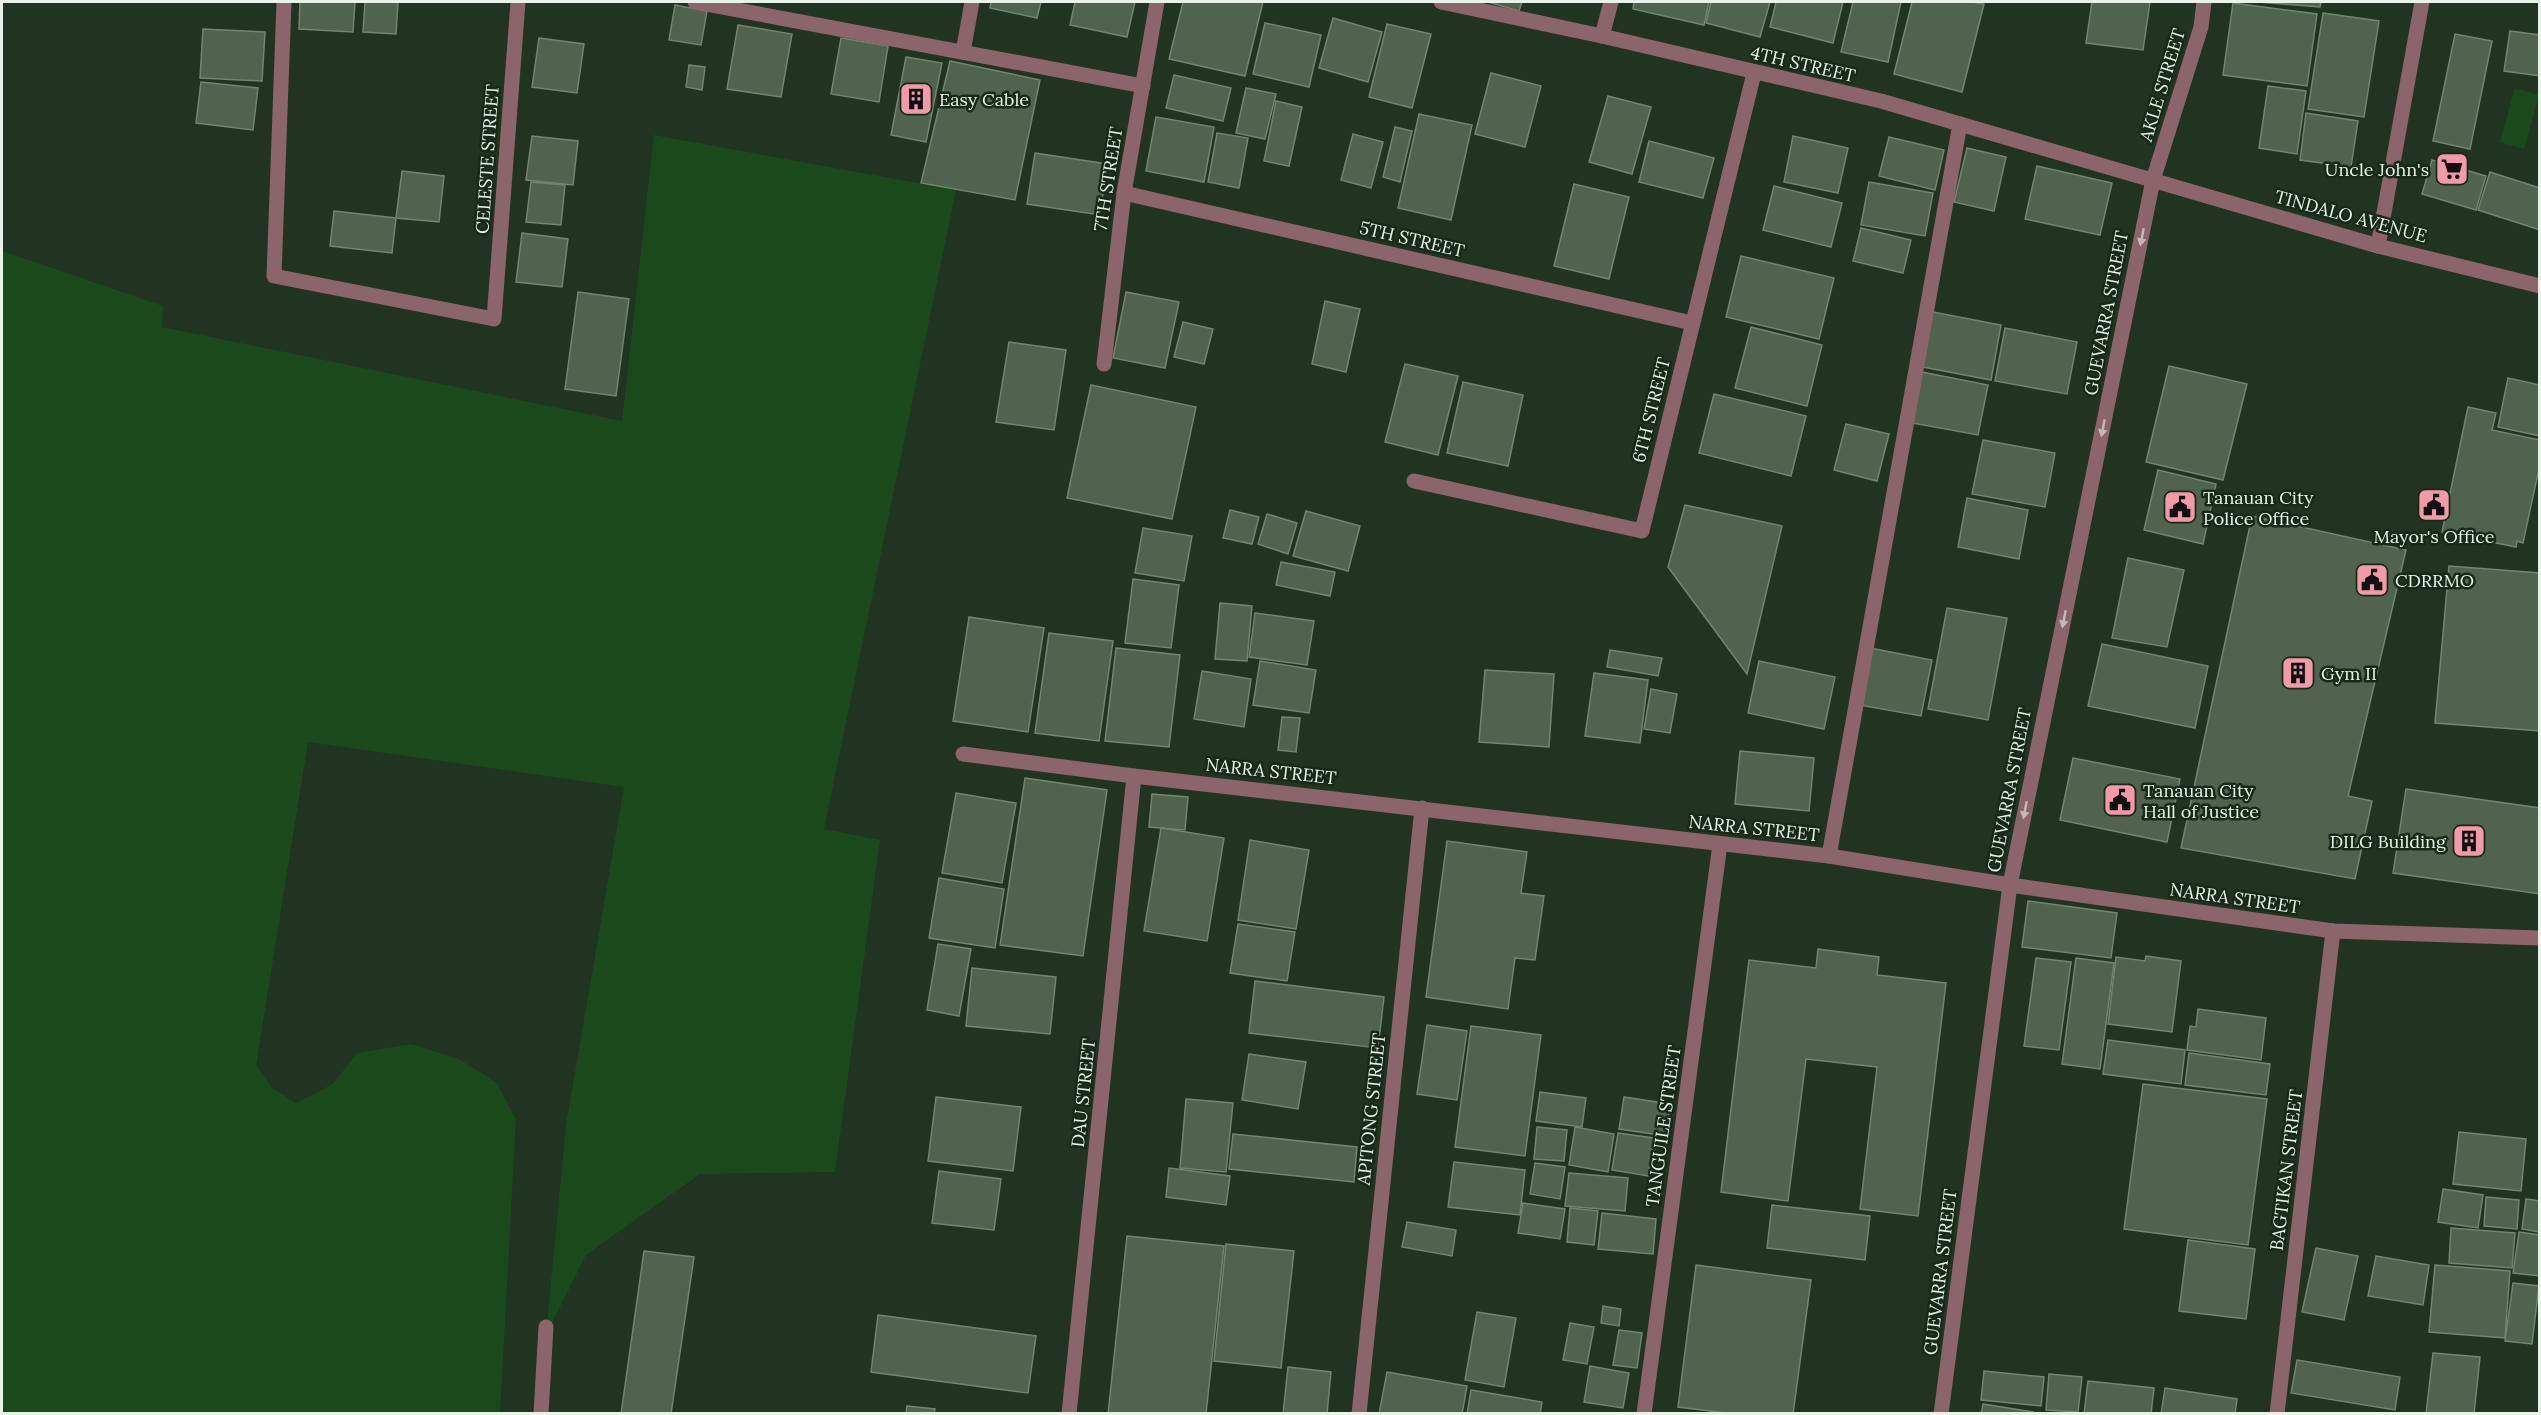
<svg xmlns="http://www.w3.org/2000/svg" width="2541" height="1415" font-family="Lora,serif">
  <rect width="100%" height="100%" fill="#213321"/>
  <g fill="#1a4a1c">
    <polygon points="2515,88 2539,95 2524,149 2500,142"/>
    <polygon points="654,135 956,190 824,829 880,840 835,1172 700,1174 586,1255 546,1335 566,1125 624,787 308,742 256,1065 272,1088 296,1103 333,1084 357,1053 411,1044 459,1059 497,1083 516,1120 500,1413 2,1413 2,251 163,306 162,327 622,421"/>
  </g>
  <g fill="#4f634f" stroke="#718570" stroke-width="1.5">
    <polygon points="300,2 355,2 353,32 299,29"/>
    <polygon points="365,2 398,2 396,34 363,32"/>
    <polygon points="991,2 1041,2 1037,18 990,8"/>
    <polygon points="1075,2 1135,2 1127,37 1070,25"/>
    <polygon points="1183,2 1263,2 1245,76 1169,59"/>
    <polygon points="1488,2 1522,2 1519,11"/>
    <polygon points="1634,2 1709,2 1704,25 1633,9"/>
    <polygon points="1711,2 1770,2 1760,37 1706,23"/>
    <polygon points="1776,2 1843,2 1833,43 1770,27"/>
    <polygon points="1853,2 1901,2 1888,62 1841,52"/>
    <polygon points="1912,2 1972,2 1984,4 1962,92 1894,74"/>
    <polygon points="2092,2 2150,2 2143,50 2086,43"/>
    <polygon points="2258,2 2321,2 2320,7"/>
    <polygon points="2233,3 2317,14 2307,86 2223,75"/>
    <polygon points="675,5 707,11 701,45 669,40"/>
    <polygon points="2323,13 2379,21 2364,117 2308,109"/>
    <polygon points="1333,18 1382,32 1368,82 1319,68"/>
    <polygon points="1265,23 1321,35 1309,87 1253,74"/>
    <polygon points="1387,24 1431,34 1412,108 1369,97"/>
    <polygon points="738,25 792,34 781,97 727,89"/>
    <polygon points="203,29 265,32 262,81 200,78"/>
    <polygon points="2510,31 2540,35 2540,76 2504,71"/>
    <polygon points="2455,34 2492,41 2470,149 2433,141"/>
    <polygon points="539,38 584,44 577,93 532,87"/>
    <polygon points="841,38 888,46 879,102 831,94"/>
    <polygon points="906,57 942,63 926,142 891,135"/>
    <polygon points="950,61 1040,80 1015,200 921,183"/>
    <polygon points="689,65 705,67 702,90 686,87"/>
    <polygon points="1491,73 1541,86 1525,147 1475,134"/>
    <polygon points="1174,75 1231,88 1223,121 1166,108"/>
    <polygon points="201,82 258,88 253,130 196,123"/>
    <polygon points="2268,86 2306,91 2297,154 2259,148"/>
    <polygon points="1246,88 1276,94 1265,139 1236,133"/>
    <polygon points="1608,96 1651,107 1632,174 1589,162"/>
    <polygon points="1276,101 1302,107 1289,166 1264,161"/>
    <polygon points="2306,113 2358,121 2351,167 2300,160"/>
    <polygon points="1419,114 1472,125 1451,220 1398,208"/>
    <polygon points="1156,117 1214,127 1204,182 1146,171"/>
    <polygon points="1395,127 1412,131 1400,182 1383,177"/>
    <polygon points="1217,133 1248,138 1239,188 1208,182"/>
    <polygon points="1353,134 1383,142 1371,188 1341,180"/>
    <polygon points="532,136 578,141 573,185 526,180"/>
    <polygon points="1793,136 1848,148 1838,193 1784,182"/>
    <polygon points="1889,137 1944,150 1935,190 1879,176"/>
    <polygon points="1649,141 1714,158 1703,198 1639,182"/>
    <polygon points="1967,148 2006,157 1994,211 1954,202"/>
    <polygon points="1035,153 1107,164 1100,215 1027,204"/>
    <polygon points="2432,160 2486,176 2476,210 2422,194"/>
    <polygon points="2037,166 2112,183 2100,235 2025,219"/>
    <polygon points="402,171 444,176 439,222 396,218"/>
    <polygon points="2490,172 2540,188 2540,230 2478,210"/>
    <polygon points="531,182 565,185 561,225 526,222"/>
    <polygon points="1869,182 1933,193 1925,236 1861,225"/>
    <polygon points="1574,184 1629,197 1609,279 1554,266"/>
    <polygon points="1774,186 1842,203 1831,247 1763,230"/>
    <polygon points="334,211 396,218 392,253 330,246"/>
    <polygon points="1861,228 1911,240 1903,273 1853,261"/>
    <polygon points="522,233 568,239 562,287 516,282"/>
    <polygon points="1741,256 1834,278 1819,339 1726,317"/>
    <polygon points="578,292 629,299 616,396 565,389"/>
    <polygon points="1126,292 1179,302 1165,368 1113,358"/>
    <polygon points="1325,301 1360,309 1346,372 1312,364"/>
    <polygon points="1933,312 2001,325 1991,380 1922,367"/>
    <polygon points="1183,322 1213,329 1204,364 1174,357"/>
    <polygon points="1751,327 1822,345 1807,406 1735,388"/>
    <polygon points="2005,328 2077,342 2067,394 1995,381"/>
    <polygon points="1009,342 1066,350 1054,430 996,422"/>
    <polygon points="1405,364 1458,376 1438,455 1385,442"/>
    <polygon points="2169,366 2247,384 2223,480 2146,462"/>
    <polygon points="1922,372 1988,385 1978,435 1912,423"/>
    <polygon points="2508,378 2540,385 2540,436 2498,427"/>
    <polygon points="1463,382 1523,395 1508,466 1447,453"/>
    <polygon points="1091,385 1196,407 1172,519 1067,498"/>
    <polygon points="1714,394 1806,416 1791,476 1699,453"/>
    <polygon points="2468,407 2496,413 2492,430 2540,440 2540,464 2523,543 2517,541 2516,547 2442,532"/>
    <polygon points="1846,424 1889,434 1877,481 1834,470"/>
    <polygon points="1983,440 2055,453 2045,507 1972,494"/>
    <polygon points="2158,470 2216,484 2203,544 2144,530"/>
    <polygon points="1967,498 2028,510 2019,559 1958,547"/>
    <polygon points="1685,505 1782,526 1747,674 1668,567"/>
    <polygon points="1230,510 1259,517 1252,544 1223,538"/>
    <polygon points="1306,511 1360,526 1348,571 1293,556"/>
    <polygon points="1267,514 1297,523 1288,554 1258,544"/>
    <polygon points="2252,516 2406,550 2348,796 2372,801 2355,879 2181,848"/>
    <polygon points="1143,528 1192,536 1184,581 1135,573"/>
    <polygon points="2128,558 2184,570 2167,647 2112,638"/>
    <polygon points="1281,562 1335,572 1330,596 1276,585"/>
    <polygon points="2449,566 2540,573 2540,731 2435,723"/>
    <polygon points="1133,579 1179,585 1171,648 1125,643"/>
    <polygon points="1220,603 1252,606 1247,661 1215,659"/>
    <polygon points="1947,608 2007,618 1988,720 1928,709"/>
    <polygon points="1255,613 1314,621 1307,665 1249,657"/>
    <polygon points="969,617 1044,628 1028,732 953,721"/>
    <polygon points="1049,633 1113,641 1099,741 1035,733"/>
    <polygon points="2102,644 2208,666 2195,728 2088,706"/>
    <polygon points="1116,648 1180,655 1169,747 1105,741"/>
    <polygon points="1870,648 1932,660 1921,716 1859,705"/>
    <polygon points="1610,650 1662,658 1658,676 1607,667"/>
    <polygon points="1260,661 1316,670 1309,713 1253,705"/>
    <polygon points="1759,661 1835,677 1824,729 1748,713"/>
    <polygon points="1485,670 1554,674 1549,747 1479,742"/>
    <polygon points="1202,671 1251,679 1244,727 1194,719"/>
    <polygon points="1594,673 1648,680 1640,743 1585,736"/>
    <polygon points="1651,689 1677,694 1670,733 1644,729"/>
    <polygon points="1282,717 1300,718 1296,752 1278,750"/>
    <polygon points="1740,751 1814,758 1809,811 1735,804"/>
    <polygon points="2073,758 2180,779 2167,842 2060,820"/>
    <polygon points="1025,778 1107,790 1083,956 1000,945"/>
    <polygon points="2406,789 2540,808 2540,894 2393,873"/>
    <polygon points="956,793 1016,803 1002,883 942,873"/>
    <polygon points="1152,794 1188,797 1185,830 1149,827"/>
    <polygon points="1161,828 1224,838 1207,941 1144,931"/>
    <polygon points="1250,840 1309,850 1296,929 1238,920"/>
    <polygon points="1447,841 1527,852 1521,893 1544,896 1535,960 1515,958 1508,1009 1426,997"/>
    <polygon points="939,878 1004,889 995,948 929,938"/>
    <polygon points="2028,901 2117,913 2111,958 2022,947"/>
    <polygon points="1238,924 1295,932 1287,981 1230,973"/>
    <polygon points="938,944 971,949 959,1016 927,1010"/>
    <polygon points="1818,949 1879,957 1877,975 1946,983 1918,1216 1860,1209 1877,1067 1806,1059 1788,1201 1721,1192 1749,960 1816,968"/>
    <polygon points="2146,956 2181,961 2172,1032 2108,1024 2116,957 2145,961"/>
    <polygon points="2036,958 2071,962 2059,1050 2024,1046"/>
    <polygon points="2076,958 2114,963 2100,1069 2062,1064"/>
    <polygon points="972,968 1056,977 1050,1034 966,1026"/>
    <polygon points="1255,981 1384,997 1378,1048 1249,1033"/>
    <polygon points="2198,1009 2266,1018 2261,1060 2187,1050 2190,1026 2196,1027"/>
    <polygon points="1427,1025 1467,1031 1457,1100 1417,1094"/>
    <polygon points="1471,1026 1541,1035 1525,1156 1455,1147"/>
    <polygon points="2108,1040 2185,1050 2181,1084 2103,1074"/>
    <polygon points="2189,1053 2270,1064 2266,1095 2185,1085"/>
    <polygon points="1249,1054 1306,1062 1298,1109 1242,1100"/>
    <polygon points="2143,1084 2267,1099 2248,1245 2124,1229"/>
    <polygon points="1540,1092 1586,1098 1582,1127 1536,1121"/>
    <polygon points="936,1097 1021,1107 1013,1171 928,1161"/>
    <polygon points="1624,1097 1670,1104 1666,1136 1619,1129"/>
    <polygon points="1186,1099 1233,1103 1226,1172 1180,1168"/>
    <polygon points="1537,1127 1567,1130 1564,1161 1534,1159"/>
    <polygon points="1575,1127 1614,1134 1608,1172 1569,1165"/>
    <polygon points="2459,1132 2526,1139 2521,1191 2453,1184"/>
    <polygon points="1618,1133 1654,1138 1648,1176 1612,1170"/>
    <polygon points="1233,1134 1357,1147 1354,1182 1229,1169"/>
    <polygon points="1454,1162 1525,1170 1520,1215 1448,1207"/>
    <polygon points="1535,1163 1565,1167 1560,1199 1530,1194"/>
    <polygon points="1169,1168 1230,1176 1226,1205 1166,1197"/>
    <polygon points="939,1171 1001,1179 994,1230 932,1223"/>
    <polygon points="1569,1173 1628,1178 1625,1211 1565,1206"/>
    <polygon points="2443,1189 2483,1195 2478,1228 2438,1222"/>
    <polygon points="2486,1197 2519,1200 2517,1229 2484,1226"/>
    <polygon points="2526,1199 2540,1201 2540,1232 2522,1229"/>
    <polygon points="1523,1203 1565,1209 1560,1239 1518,1233"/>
    <polygon points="1772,1205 1870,1216 1865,1260 1767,1248"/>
    <polygon points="1570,1208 1598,1211 1594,1245 1567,1242"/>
    <polygon points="1602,1213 1656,1219 1653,1254 1598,1249"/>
    <polygon points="1407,1222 1456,1230 1452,1256 1402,1247"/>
    <polygon points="2451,1228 2515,1233 2512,1268 2449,1263"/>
    <polygon points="2519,1232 2540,1235 2540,1276 2513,1273"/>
    <polygon points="1127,1236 1224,1246 1206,1414 1108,1414"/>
    <polygon points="2188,1240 2255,1249 2246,1319 2179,1311"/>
    <polygon points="1226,1244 1294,1251 1281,1368 1214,1361"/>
    <polygon points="2316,1248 2358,1256 2344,1320 2302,1312"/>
    <polygon points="644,1251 694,1257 671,1414 621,1414"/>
    <polygon points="2376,1256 2429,1265 2423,1305 2368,1296"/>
    <polygon points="1696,1265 1811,1280 1793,1414 1734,1414 1678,1407"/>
    <polygon points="2435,1265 2510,1271 2505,1338 2429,1332"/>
    <polygon points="2513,1283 2539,1286 2532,1344 2505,1341"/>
    <polygon points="1603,1306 1621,1309 1619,1326 1601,1323"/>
    <polygon points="1477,1312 1516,1318 1504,1387 1465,1380"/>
    <polygon points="878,1315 1036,1336 1028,1393 871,1372"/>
    <polygon points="1570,1323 1594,1327 1587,1364 1563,1360"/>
    <polygon points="1619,1330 1642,1333 1637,1368 1613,1365"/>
    <polygon points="2433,1353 2480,1357 2474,1414 2426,1414"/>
    <polygon points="2297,1360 2400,1377 2395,1410 2291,1393"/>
    <polygon points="1590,1366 1629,1373 1623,1408 1584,1402"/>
    <polygon points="1288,1367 1331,1372 1327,1414 1283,1414"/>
    <polygon points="1984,1371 2044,1377 2041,1406 1981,1400"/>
    <polygon points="1387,1372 1467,1386 1462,1414 1379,1414"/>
    <polygon points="2049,1374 2082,1377 2078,1412 2046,1410"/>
    <polygon points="2088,1381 2154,1388 2151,1414 2084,1414"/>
    <polygon points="2165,1388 2237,1399 2235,1414 2161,1414"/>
    <polygon points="1471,1390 1542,1402 1540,1414 1467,1414"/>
    <polygon points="1983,1404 2033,1412 2033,1414 1981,1414"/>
    <polygon points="907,1406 935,1409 934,1414 906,1414"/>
  </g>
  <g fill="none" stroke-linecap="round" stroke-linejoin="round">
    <g stroke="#8b656a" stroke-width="15">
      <polyline points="284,2 274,276 494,319 518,2"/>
      <polyline points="695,2 1143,86"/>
      <polyline points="1441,2 1602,36 1881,101 2378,246"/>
      <polyline points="1602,36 1611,2"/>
      <polyline points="963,52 972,2"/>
      <polyline points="1124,193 1692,323"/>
      <polyline points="1104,364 1124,193 1157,2"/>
      <polyline points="1414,481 1642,531 1754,73"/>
      <polyline points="963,754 1134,776 1829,856 2010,885 2333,931 2540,938"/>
      <polyline points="1829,856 1960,124"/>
      <polyline points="541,1414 546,1327"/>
      <polyline points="1069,1414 1134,776"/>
      <polyline points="1359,1414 1422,808"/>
      <polyline points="1644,1414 1720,844"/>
      <polyline points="1941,1414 2010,885 2153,180 2201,27 2204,2"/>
      <polyline points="2277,1414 2333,931"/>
    </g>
    <polyline stroke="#8b656a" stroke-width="15" points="2422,2 2378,246 2540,286"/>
  </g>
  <defs><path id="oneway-solid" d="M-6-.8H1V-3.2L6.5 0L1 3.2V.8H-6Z" transform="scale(1.5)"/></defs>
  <g fill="#c2bab5">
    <use href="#oneway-solid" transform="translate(2142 237) rotate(101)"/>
    <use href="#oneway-solid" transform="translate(2103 428) rotate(101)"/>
    <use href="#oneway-solid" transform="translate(2064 619) rotate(101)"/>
    <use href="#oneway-solid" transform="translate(2025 810) rotate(101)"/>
  </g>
  <defs>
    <g id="building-square" transform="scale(1.725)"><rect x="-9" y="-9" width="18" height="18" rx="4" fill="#f39aa8" stroke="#172917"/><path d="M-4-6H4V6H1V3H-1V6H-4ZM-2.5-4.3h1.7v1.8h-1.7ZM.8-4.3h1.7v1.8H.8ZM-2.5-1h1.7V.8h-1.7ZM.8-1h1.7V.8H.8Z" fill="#111"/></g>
    <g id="supermarket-square" transform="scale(1.725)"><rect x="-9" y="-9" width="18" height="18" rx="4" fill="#f39aa8" stroke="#172917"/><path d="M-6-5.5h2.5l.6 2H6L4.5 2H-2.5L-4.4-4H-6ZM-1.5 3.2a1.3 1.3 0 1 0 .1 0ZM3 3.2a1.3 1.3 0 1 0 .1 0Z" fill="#111"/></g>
    <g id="civic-square" transform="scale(1.725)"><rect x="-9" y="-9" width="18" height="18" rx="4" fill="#f39aa8" stroke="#172917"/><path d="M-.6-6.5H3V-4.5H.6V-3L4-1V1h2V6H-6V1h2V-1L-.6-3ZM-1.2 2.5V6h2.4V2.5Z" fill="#111"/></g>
  </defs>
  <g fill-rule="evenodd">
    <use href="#building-square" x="916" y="99"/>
    <use href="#supermarket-square" x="2452" y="169"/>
    <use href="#civic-square" x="2434" y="505"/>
    <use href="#civic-square" x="2180" y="507"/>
    <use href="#civic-square" x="2372" y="580"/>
    <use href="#building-square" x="2298" y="673"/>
    <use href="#civic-square" x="2120" y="800"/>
    <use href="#building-square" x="2469" y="841"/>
  </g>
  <g text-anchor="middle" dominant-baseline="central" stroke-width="5" stroke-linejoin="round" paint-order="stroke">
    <g font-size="18" fill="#e7f3e7" stroke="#172917">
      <text transform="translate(1803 64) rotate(13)">4TH STREET</text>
      <text transform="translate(2162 85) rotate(-73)">AKLE STREET</text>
      <text transform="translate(487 159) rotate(-86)">CELESTE STREET</text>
      <text transform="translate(1108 179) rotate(-81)">7TH STREET</text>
      <text transform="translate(2351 216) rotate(15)">TINDALO AVENUE</text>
      <text transform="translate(1412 239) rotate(13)">5TH STREET</text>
      <text transform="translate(2106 313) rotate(-79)">GUEVARRA STREET</text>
      <text transform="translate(1651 410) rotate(-76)">6TH STREET</text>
      <text transform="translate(1271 771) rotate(6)">NARRA STREET</text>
      <text transform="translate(2009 790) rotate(-79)">GUEVARRA STREET</text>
      <text transform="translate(1754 828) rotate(6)">NARRA STREET</text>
      <text transform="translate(2235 898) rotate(8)">NARRA STREET</text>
      <text transform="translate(1083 1093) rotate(-84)">DAU STREET</text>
      <text transform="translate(1371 1109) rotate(-84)">APITONG STREET</text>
      <text transform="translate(1663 1126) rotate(-82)">TANGUILE STREET</text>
      <text transform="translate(2286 1170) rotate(-83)">BAGTIKAN STREET</text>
      <text transform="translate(1940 1272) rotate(-83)">GUEVARRA STREET</text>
    </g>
    <g font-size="18" fill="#e7f3e7" stroke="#172917" text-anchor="start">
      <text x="939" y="99">Easy Cable</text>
      <text x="2429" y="169" text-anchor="end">Uncle John's</text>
      <text x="2203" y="497">Tanauan City<tspan x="2203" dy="21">Police Office</tspan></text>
      <text x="2434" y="536" text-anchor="middle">Mayor's Office</text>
      <text x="2395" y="580">CDRRMO</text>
      <text x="2321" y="673">Gym II</text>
      <text x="2143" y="790">Tanauan City<tspan x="2143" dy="21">Hall of Justice</tspan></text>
      <text x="2446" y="841" text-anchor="end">DILG Building</text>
    </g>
  </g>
  <rect width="2541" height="1415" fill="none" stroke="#e7f3e7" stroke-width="6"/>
</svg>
